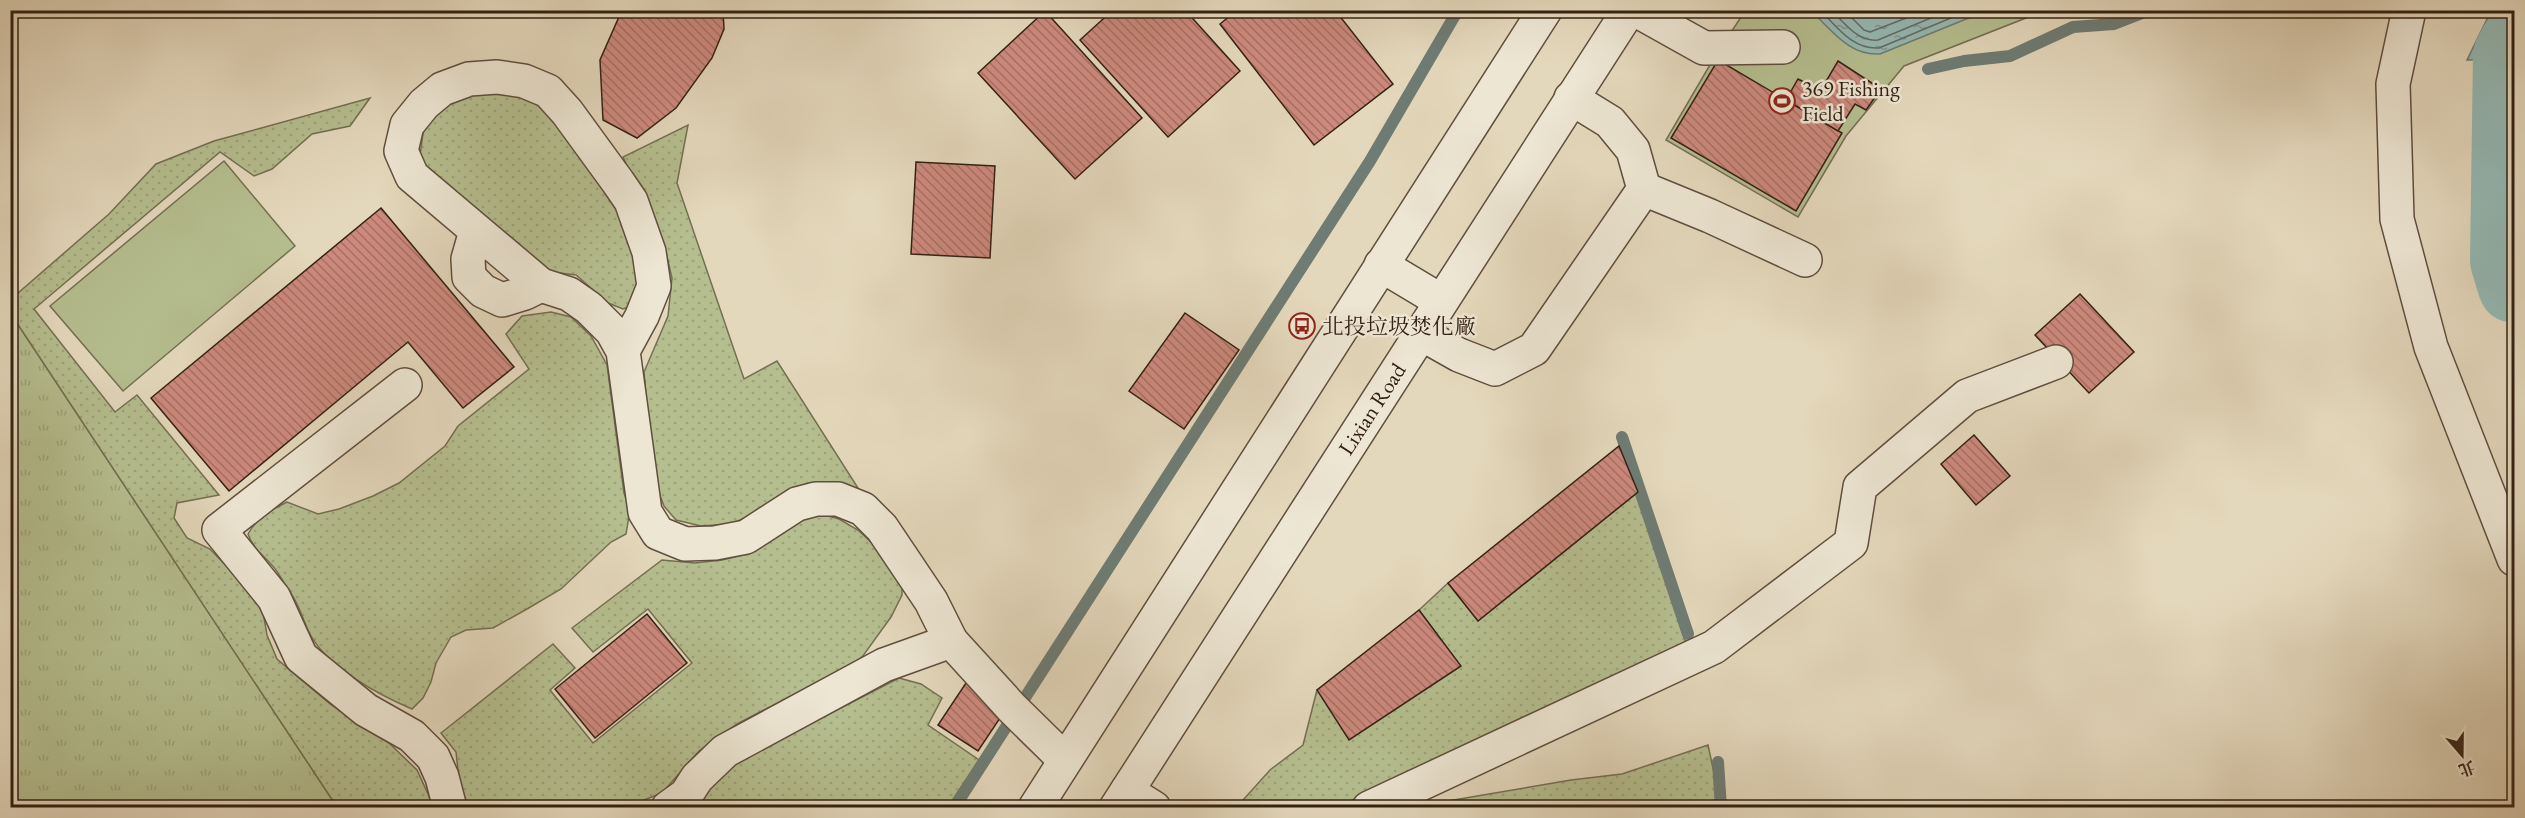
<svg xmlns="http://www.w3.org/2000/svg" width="2525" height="818" font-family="'EB Garamond','Noto Serif TC',serif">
  <defs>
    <pattern id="grass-tufts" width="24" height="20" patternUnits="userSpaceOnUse" patternTransform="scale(1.5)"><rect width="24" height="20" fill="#b5be8f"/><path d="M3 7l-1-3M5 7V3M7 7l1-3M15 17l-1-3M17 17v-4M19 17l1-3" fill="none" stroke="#9ca37a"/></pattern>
    <pattern id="garden-dots" width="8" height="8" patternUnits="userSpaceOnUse" patternTransform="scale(1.5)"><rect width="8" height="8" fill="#b5be8f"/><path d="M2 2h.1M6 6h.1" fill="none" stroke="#9ca37a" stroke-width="1.8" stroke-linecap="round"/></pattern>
    <pattern id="water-ripples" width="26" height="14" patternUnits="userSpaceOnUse" patternTransform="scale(1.5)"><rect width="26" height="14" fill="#95b9b4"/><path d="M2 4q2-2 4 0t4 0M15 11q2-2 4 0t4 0" fill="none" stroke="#7a9691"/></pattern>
    <pattern id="building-back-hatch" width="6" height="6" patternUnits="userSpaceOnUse" patternTransform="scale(1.5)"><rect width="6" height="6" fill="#cd897d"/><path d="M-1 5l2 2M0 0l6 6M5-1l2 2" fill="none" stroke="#a77065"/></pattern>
  </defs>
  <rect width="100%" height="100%" fill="#e4d8bc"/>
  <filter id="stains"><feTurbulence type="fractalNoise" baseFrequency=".00333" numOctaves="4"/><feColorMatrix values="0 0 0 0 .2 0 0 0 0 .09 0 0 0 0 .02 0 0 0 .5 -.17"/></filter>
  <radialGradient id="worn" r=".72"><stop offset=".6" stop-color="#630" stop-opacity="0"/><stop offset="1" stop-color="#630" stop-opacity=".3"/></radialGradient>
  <polygon fill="url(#grass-tufts)" stroke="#746f52" stroke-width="1.5" points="11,314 337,807 11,807"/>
  <g fill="url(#garden-dots)" stroke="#746f52" stroke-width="1.5">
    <polygon points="480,90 523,93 541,103 623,209 642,288 634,305 623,309 608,303 576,275 552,272 429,171 420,156 423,133 432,116 449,100"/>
    <polygon points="370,98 350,126 312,134 272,169 254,176 220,152 34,309 115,412 137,395 219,495 177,503 174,518 187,538 210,549 254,595 263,612 267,635 277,659 330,704 389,743 417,770 434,807 337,807 11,314 10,300 109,214 156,164 214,141"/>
    <polygon points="688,125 677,183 744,379 777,361 858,488 823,483 731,524 701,526 676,520 664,506 653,477 644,372 668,316 672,278 664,244 623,157"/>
    <path d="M 551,312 L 571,317 L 591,336 L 607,365 L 624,493 L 630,510 L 626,534 L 611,542 L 561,589 L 527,609 L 493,628 L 466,630 L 451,637 L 436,663 L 431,682 L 423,698 L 412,709 C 379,695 327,667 310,634 C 305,625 302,614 297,604 C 292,594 284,583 278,573 C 269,559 253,550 248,534 C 257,517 271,510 287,502 L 318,514 L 339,509 L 373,496 L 399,483 L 445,446 L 458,426 L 529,369 L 506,334 L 522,316 Z"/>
    <polygon points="1638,492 1686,643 1338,807 1255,807 1243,800 1270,770 1303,745 1317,690 1460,666 1419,610 1448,583 1478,621"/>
    <polygon points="821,514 839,519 858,530 874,545 902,582 902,595 891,617 860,660 737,724 699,751 662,793 639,802 607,801 576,808 469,807 461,797 456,752 441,733 553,644 575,668 550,690 593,743 692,663 648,609 593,652 572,628 662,560 695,563 722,560 747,554 803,517"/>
    <polygon points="899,678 921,684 942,698 928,725 979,760 948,807 694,808 721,773 748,756"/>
    <polygon points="1708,745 1717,787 1717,807 1418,806 1571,780 1622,774"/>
  </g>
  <g fill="#b5be8f" stroke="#746f52" stroke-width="1.5">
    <polygon points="1745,11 2044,11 1904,66 1846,136 1798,217 1666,140 1714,58"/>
    <polygon points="224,161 295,246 123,391 50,306"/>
  </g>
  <g fill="url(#water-ripples)" stroke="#6e7c74" stroke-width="1.5">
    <path d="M 1811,11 L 1986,11 L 1880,54 C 1849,56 1832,30 1811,11 Z"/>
    <polygon points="2491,11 2514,11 2514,59 2467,60"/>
  </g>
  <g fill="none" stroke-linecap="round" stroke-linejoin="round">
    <g stroke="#646c64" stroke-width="1.5">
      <path d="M 1820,10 C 1837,27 1853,50 1879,48 L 1970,10"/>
      <path d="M 1831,10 C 1845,23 1857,42 1878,40 L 1950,10"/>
      <polyline points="1844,10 1864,30 1870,32 1927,10"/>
      <polyline points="2496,10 2479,52 2514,53"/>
      <polyline points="2503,10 2491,44 2493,46 2514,45"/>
    </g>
    <g stroke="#6e7c74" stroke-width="12">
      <polyline points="1928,69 1964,61 2010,56 2073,27 2114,24 2150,10"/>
      <polyline points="1622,437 1688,634"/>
      <polyline points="1718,762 1721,808"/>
      <polyline points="954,808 1370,161 1458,10"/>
    </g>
    <polyline stroke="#95b9b4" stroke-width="72" points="2514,45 2509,55 2506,261 2514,287"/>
  </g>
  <g fill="url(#building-back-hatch)" stroke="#342015" stroke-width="1.5">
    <polygon points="622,10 723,10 724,29 712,58 676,108 637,138 603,120 600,60"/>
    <polygon points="1113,10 1185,10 1240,71 1168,137 1080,40"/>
    <polygon points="1237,10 1335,10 1393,84 1314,145 1220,24"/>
    <polygon points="1045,11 1142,118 1075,179 978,73"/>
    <polygon points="1718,60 1842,133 1796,211 1671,138"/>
    <polygon points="1838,61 1881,89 1866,110 1855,104 1838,131 1786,100 1798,79 1821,90"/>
    <polygon points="916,162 995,166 990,258 911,254"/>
    <polygon points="381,208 514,367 463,408 408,342 229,491 151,398"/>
    <polygon points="2080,294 2134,352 2089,393 2035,335"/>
    <polygon points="1185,313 1239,350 1184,429 1129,391"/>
    <polygon points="1974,435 2010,476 1976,505 1941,464"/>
    <polygon points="1619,446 1638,492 1478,621 1448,583"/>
    <polygon points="1419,610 1461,666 1349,740 1317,690"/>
    <polygon points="647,614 687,663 595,738 555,689"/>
    <polygon points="968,680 1008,706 978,751 938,725"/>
  </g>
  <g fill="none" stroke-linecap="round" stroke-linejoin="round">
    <g stroke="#604e3f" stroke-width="36">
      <g id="minor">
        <polyline points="1636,10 1704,48 1783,47"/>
        <polyline points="2409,10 2393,84 2397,219 2431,347 2514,559"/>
        <polyline points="1644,189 1710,216 1805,260"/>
        <polyline points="476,231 468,259 469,277 483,291 502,300 525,293 541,285"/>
        <polyline points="1381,265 1441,301"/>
        <polyline points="1420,333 1459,355 1495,369 1534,349 1644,189 1633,150 1610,122 1571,98"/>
        <polyline points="623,351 642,316 654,286 649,252 631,201 618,182 567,112 548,91 524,81 497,77 469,79 442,89 424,104 407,125 401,151 412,176 541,285 569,294 589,308 612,331 623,351 645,512 658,533 685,544 715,543 746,537 797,504 816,499 838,499 863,509 882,528 931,601 951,641 1012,708 1065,760"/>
        <polyline points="405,385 219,530 274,598 301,657 366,710 412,736 433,757 442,777 450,808"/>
        <polyline points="1127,791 1154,808"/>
        <polyline points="668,808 686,795 697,778 725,751 884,665 951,641"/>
        <polyline points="1035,808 1545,10"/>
        <polyline points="1116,808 1629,10"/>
        <polyline points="1369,808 1714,647 1851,543 1860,487 1967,396 2056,362"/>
      </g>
    </g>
    <use href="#minor" stroke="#ede6d3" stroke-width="33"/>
  </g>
  <defs>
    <g id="stadium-ring" transform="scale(1.35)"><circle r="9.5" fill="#ede6d3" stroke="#8f2418" stroke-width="1.5"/><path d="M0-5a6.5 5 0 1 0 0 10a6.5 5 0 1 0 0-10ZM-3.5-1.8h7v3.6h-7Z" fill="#8f2418"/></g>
    <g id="bus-ring" transform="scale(1.35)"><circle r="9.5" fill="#ede6d3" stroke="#8f2418" stroke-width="1.5"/><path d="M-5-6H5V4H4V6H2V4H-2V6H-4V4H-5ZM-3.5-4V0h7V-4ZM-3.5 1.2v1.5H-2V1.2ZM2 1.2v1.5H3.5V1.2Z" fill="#8f2418"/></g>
  </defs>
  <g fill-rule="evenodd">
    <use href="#stadium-ring" x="1782" y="101"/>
    <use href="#bus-ring" x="1302" y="326"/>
  </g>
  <g text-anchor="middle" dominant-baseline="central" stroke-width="5" stroke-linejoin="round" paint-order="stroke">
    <g font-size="22" fill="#342015" stroke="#ede6d3" text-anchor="start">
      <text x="1802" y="88">369 Fishing<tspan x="1802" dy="25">Field</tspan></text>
      <text x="1322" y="326">北投垃圾焚化廠</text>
    </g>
    <g font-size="22" fill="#342015" stroke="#ede6d3">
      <text transform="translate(1372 409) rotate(-57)">Lixian Road</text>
    </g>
  </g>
  <rect width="2525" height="818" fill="none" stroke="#e4d8bc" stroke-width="36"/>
  <rect x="12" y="12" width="2501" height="794" fill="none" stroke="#342015" stroke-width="3"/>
  <rect x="18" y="18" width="2489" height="782" fill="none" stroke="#342015" stroke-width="1.5"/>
  <g transform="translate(2462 755) rotate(160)" stroke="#ede6d3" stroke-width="4.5" paint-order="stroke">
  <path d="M0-4.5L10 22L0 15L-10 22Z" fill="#342015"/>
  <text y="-9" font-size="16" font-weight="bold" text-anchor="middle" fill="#342015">北</text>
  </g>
  <rect width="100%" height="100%" filter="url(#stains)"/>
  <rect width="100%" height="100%" fill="url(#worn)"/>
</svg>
